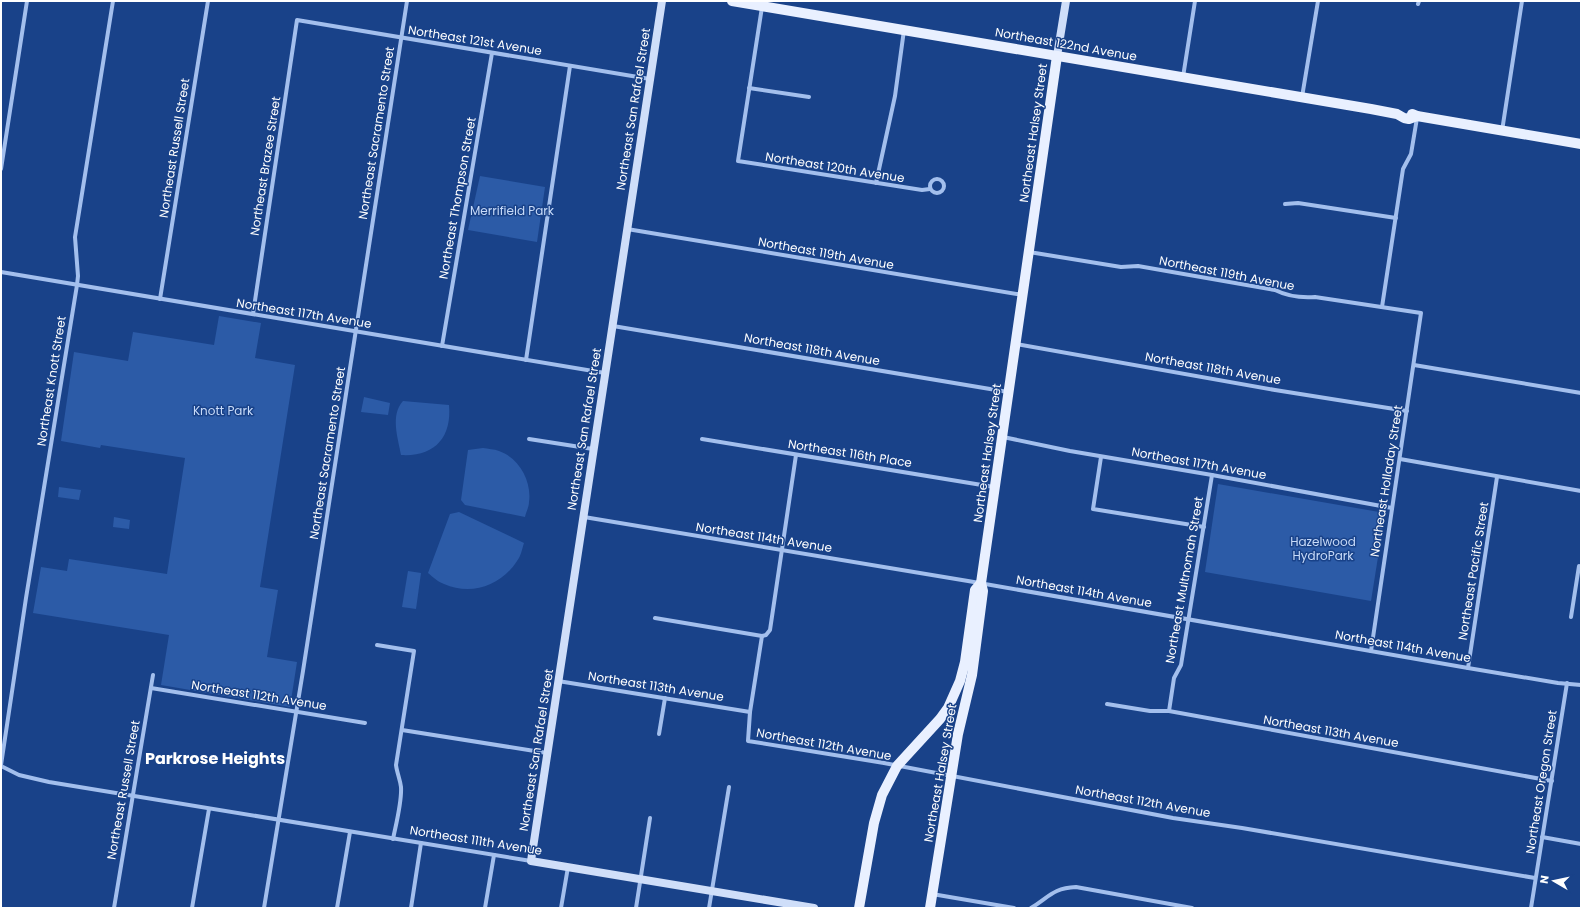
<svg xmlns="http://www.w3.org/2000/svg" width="1582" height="909" font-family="Poppins,sans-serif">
  <rect width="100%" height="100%" fill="#194289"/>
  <g fill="#2c5ba7">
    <polygon points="480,176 545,187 537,242 468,230"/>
    <polygon points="219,316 261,323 255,358 295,365 260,587 278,590 267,657 297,662 290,707 161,685 169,635 33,613 41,567 67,571 69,559 167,574 185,458 101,445 100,448 61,441 74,352 128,361 133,332 214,345"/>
    <polygon points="364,397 390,403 388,415 361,412"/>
    <path d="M 403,401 L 449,405 C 452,438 434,457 401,455 C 398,438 390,415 403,401 Z"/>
    <path d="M 483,448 C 488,449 494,449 499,451 C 519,458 532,481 529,502 C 529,507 526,512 525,517 L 465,505 L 461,500 L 468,450 Z"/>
    <polygon points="1218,484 1385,513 1371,601 1205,572"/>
    <polygon points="59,487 81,490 79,500 58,497"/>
    <path d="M 459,512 L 524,543 C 522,549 521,556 517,561 C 501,586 471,596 444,584 C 438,582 433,577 428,573 L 450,514 Z"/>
    <polygon points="114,517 130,520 129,529 113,527"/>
    <polygon points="408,571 421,573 416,609 402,607"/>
  </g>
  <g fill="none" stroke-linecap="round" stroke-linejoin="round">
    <g stroke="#a3bfed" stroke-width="4">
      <polyline points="1418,4 1419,1"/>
      <polyline points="762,7 738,161 922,190 930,189"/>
      <polyline points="1183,77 1195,1"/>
      <polyline points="749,88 809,97"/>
      <polyline points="1302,97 1318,1"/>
      <polyline points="1502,131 1522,1"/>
      <polyline points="1,169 27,1"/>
      <circle cx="937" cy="186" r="7"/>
      <polyline points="876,183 895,96 904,30"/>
      <polyline points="1285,204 1298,203 1396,218"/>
      <polyline points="627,229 1023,295"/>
      <path d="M 1029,252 L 1121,267 L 1138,266 L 1275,290 C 1287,296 1301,298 1315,297 L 1421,313 L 1371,651"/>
      <polyline points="1,272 605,373"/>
      <polyline points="160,299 208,1"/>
      <polyline points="1382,307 1403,169 1411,154 1417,118"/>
      <polyline points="253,314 297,20 650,79"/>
      <polyline points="613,326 1008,392"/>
      <polyline points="1016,344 1275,390 1407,411"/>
      <polyline points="442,346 492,53"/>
      <polyline points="526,360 570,66"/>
      <polyline points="1414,365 1581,393"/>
      <polyline points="1003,437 1070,451 1212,475 1392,508"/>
      <polyline points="529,439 593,449"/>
      <polyline points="702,439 994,487"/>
      <polyline points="1101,457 1093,509 1204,527"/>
      <polyline points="1400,459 1581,491"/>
      <polyline points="584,517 968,581 1468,668 1558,683 1581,685"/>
      <polyline points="1571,617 1579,566 1581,567"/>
      <polyline points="655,618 762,636"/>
      <polyline points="762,636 750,712 748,741 884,763 1173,818 1242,828 1535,878"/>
      <polyline points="762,636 766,635 770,630 796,455"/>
      <path d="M 377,645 L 414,651 L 396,765 C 397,773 400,779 401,787 C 402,802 396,824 393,839"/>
      <polyline points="1468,668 1497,477"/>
      <polyline points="558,681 750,712"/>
      <polyline points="151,688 365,723"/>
      <polyline points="1107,704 1150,711 1169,711 1552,781"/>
      <polyline points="1169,711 1174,678 1181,665 1212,475"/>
      <polyline points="402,730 547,753"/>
      <polyline points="659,734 665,698"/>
      <polyline points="1,765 26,598 77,285 78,276 75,237 113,1"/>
      <polyline points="1,766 19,775 49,782 531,861"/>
      <polyline points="1542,837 1581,844"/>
      <polyline points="932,894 1014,908"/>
      <polyline points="114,908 153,675"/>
      <polyline points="192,908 209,809"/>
      <polyline points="264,908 303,671 407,1"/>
      <polyline points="337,908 350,832"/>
      <polyline points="411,908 421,843"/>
      <polyline points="485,908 494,855"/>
      <polyline points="561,908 568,867"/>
      <polyline points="636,908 650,818"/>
      <polyline points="709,908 729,787"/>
      <path d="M 1031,908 C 1049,897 1053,888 1076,887 L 1192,908"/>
      <polyline points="1531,908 1567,683"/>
    </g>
    <g stroke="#cfdef9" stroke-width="8">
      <polyline points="662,1 531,861 814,908"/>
      <polyline points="1057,56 1066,1"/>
    </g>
    <g stroke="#e9f0ff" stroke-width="10">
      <polyline points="732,1 1371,109 1397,114 1404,118 1409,119 1417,116"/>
      <polyline points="1412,114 1417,116 1581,144"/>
      <polyline points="859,908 874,823 882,795 897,766 940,719 948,708 960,681 965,662 975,590 981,583"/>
      <polyline points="930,908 958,734 972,675 983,591 981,583 1057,56"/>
    </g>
  </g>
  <g text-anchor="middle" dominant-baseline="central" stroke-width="3" stroke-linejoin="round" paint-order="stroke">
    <g font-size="12" fill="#fff" stroke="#194289">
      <text transform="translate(475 40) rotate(9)">Northeast 121st Avenue</text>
      <text transform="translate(1066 44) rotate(10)">Northeast 122nd Avenue</text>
      <text transform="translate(633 109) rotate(-81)">Northeast San Rafael Street</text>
      <text transform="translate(376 133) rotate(-81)">Northeast Sacramento Street</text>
      <text transform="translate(1033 133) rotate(-82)">Northeast Halsey Street</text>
      <text transform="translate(174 148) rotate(-81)">Northeast Russell Street</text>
      <text transform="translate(265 166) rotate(-81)">Northeast Brazee Street</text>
      <text transform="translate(835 167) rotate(9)">Northeast 120th Avenue</text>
      <text transform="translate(457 198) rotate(-80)">Northeast Thompson Street</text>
      <text transform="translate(826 253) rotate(10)">Northeast 119th Avenue</text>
      <text transform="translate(1227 273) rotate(11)">Northeast 119th Avenue</text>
      <text transform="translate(304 313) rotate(9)">Northeast 117th Avenue</text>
      <text transform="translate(812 349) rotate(10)">Northeast 118th Avenue</text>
      <text transform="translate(1213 368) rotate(10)">Northeast 118th Avenue</text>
      <text transform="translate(51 381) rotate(-81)">Northeast Knott Street</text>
      <text transform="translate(584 429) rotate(-81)">Northeast San Rafael Street</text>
      <text transform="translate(327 453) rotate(-81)">Northeast Sacramento Street</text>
      <text transform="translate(850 453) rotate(9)">Northeast 116th Place</text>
      <text transform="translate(987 453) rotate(-82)">Northeast Halsey Street</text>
      <text transform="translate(1199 463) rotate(10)">Northeast 117th Avenue</text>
      <text transform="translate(1386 481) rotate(-81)">Northeast Holladay Street</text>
      <text transform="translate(764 537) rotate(9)">Northeast 114th Avenue</text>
      <text transform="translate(1473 571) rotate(-81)">Northeast Pacific Street</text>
      <text transform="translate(1184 580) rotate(-80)">Northeast Multnomah Street</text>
      <text transform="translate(1084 591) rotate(10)">Northeast 114th Avenue</text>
      <text transform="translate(1403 646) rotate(10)">Northeast 114th Avenue</text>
      <text transform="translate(656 686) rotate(9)">Northeast 113th Avenue</text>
      <text transform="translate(259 695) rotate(9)">Northeast 112th Avenue</text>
      <text transform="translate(1331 731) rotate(10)">Northeast 113th Avenue</text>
      <text transform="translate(824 744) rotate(10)">Northeast 112th Avenue</text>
      <text transform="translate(536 750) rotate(-81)">Northeast San Rafael Street</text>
      <text transform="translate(940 773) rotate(-80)">Northeast Halsey Street</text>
      <text transform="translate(1541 782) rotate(-81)">Northeast Oregon Street</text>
      <text transform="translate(123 790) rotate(-80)">Northeast Russell Street</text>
      <text transform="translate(1143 801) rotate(10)">Northeast 112th Avenue</text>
      <text transform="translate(476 840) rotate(9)">Northeast 111th Avenue</text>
    </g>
    <g font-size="12" fill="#c8dbf9" stroke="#194289">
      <text x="512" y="210">Merrifield Park</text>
      <text x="223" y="410">Knott Park</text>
      <text x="1323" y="541">Hazelwood<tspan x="1323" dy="14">HydroPark</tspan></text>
    </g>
    <g font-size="16" font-weight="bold" fill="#fff" stroke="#194289">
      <text x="215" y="758">Parkrose Heights</text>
    </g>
  </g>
  <rect width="1582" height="909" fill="none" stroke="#ffffff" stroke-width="4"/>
  <g transform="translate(1554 881) rotate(279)" stroke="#194289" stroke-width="3" paint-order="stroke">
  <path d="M0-3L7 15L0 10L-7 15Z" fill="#ffffff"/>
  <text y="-6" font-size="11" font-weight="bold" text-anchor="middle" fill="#ffffff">N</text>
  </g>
</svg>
